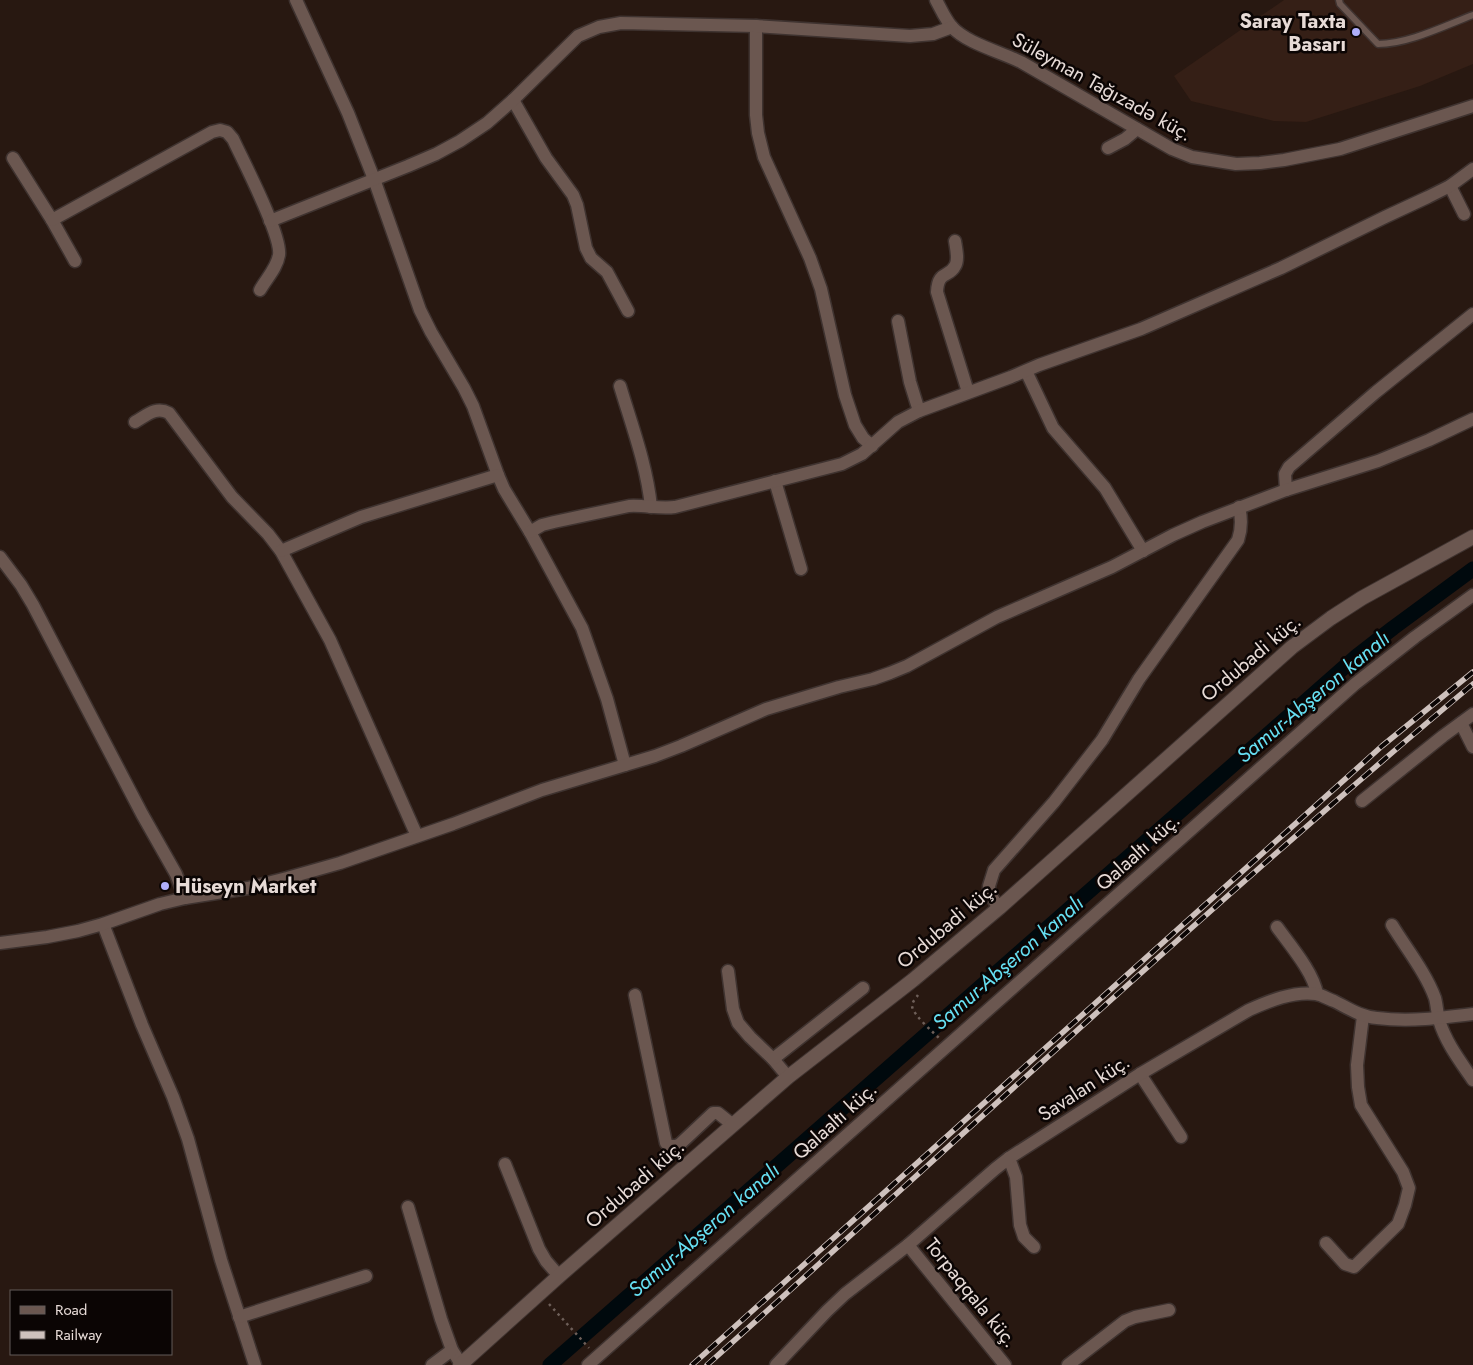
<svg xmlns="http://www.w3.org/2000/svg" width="1473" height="1365" font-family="Jost,sans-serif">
  <rect width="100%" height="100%" fill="#281811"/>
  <polygon fill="#351f16" points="1284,0 1473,0 1473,64 1420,86 1306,122 1274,121 1191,101 1174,76"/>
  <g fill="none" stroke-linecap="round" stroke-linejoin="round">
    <polyline stroke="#00090d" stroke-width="15" points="550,1365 1357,656 1393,628 1473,569"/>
    <g stroke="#3f3330" stroke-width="9">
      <path id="service" d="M 1339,0 L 1340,4 L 1378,44 C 1408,44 1444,26 1473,15"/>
    </g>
    <g stroke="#3f3330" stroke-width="15">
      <g id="minor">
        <polyline points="296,0 348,113 374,179 420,310 431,332 464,388 473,406 498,475 504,489 530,532 582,628 607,699 625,765"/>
        <path d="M 936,0 C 941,9 945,19 952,27 C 966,43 1001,52 1021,62 L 1172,149 L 1192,157 L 1236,164 L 1260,163 L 1284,160 L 1340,149 L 1473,106"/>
        <polyline points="756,26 756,115 758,133 764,157 810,258 821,289 845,395 855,425 863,438 872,446"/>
        <polyline points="513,100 546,158 573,195 577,205 586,248 591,258 607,272 628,311"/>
        <polyline points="1108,148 1125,139 1137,129"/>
        <polyline points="13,158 52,220 75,261"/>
        <polyline points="1450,186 1464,214"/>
        <path d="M 52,220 L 212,132 L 220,130 L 227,132 L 233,139 C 243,161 282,235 279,255 C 277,268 266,279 260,290"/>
        <polyline points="270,221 408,166 436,154 460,141 487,123 513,100 578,36 599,27 621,23 756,26 910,36 933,34 952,27"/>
        <path d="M 955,241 C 956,248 959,260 955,266 C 949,278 938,270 937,292 L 968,392"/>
        <polyline points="898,321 910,382 919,411"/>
        <polyline points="1026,371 1053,428 1105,488 1143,551"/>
        <path d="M 620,386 C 632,426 647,466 651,507"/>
        <path d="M 135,422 C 147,415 156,406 169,413 L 232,497 L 268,534 L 281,551 L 330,640 L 417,836"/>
        <polyline points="775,481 801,569"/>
        <polyline points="1286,490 1285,474 1289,467 1376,392 1473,314"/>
        <path d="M 530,532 L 542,525 L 554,522 L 629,506 C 645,505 659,509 675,507 L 842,464 L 862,454 L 898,422 L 919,411 L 1011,377 L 1039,365 L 1141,329 L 1281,268 L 1385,217 L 1428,197 L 1450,186 L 1473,169"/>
        <polyline points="281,551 361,517 498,475"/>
        <polyline points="0,557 21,585 33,605 142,814 176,874 185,898"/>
        <polyline points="1461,723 1473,747"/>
        <polyline points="1362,801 1443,736 1473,714"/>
        <path d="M 999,908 L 989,893 L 989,886 L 994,870 L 1054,802 L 1102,740 L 1139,679 L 1238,540 C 1242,528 1242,519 1239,507"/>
        <polyline points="103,924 142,1025 173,1097 188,1139 221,1260 255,1365"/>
        <path d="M 1392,925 C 1406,948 1426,973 1435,998 C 1437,1005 1437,1013 1439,1020 C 1446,1043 1460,1061 1473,1080"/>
        <path d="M 1277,927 C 1290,945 1314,973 1317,994"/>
        <polyline points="0,943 47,937 78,931 103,924 160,904 185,898 248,888 287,878 340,863 453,824 542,790 655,756 681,746 766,709 839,687 873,679 890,673 907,666 997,617 1112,567 1173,535 1202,522 1286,490 1378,461 1429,440 1473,419"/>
        <polyline points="728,971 733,1009 738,1023 750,1037 773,1059 788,1077"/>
        <polyline points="635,995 666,1143 670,1146 676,1146 680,1144 713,1113 718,1113 733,1125"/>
        <polyline points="773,1059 863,988"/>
        <polyline points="1140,1074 1181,1137"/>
        <polyline points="1009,1158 1016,1177 1020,1225 1024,1237 1034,1247"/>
        <polyline points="505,1164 539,1249 546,1261 559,1276"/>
        <polyline points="408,1207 441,1319 452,1350 461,1364"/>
        <polyline points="1326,1243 1345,1264 1354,1267 1398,1224 1405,1205 1409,1188 1403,1172 1361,1105 1358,1087 1357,1065 1363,1016"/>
        <polyline points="908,1245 1005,1365"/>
        <polyline points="239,1317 366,1276"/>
        <polyline points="432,1365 452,1350"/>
        <polyline points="588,1365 1355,684 1415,637 1473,595"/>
        <path d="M 776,1365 L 827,1311 L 845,1294 L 908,1245 L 995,1169 L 1009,1158 L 1140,1074 L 1249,1010 C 1269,1001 1293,991 1316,994 C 1322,995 1328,999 1334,1001 C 1348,1008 1361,1017 1377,1018 C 1409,1022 1441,1018 1473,1014"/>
        <polyline points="1068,1365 1125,1321 1135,1317 1169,1310"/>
      </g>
    </g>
    <g stroke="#3f3330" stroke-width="16">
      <polyline id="tertiary" points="460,1365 559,1276 788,1077 913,980 999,908 1292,647 1331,618 1362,598 1473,537"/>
    </g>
    <g stroke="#6e5f59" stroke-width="2.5" stroke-dasharray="2.5 4" stroke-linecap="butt">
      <path d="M 918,995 C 916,998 912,1002 912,1006 C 913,1015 933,1032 939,1038"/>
      <polyline points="549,1304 589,1348"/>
    </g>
    <use href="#service" stroke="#6b5750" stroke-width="6"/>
    <use href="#minor" stroke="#6b5750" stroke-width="12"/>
    <use href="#tertiary" stroke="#6b5750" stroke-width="14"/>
    <g stroke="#cec1bd" stroke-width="5.5">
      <g id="rail">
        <polyline points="692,1365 1382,746 1473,672"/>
        <path d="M 707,1365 C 961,1137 1211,904 1473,684"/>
      </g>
    </g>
    <use href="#rail" stroke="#0b0504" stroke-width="4" stroke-dasharray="11" stroke-linecap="butt"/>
  </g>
  <g fill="#aeaefa" stroke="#0b0504" stroke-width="2">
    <circle cx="1356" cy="32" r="5"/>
    <circle cx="165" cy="886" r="5"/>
  </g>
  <g text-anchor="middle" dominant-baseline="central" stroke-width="5" stroke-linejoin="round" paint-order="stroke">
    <g font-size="20" font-weight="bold" fill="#e7dbd7" stroke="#0b0504" text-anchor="end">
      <text x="1346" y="21">Saray Taxta<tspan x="1346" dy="23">Basarı</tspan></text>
      <text x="175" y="886" text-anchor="start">Hüseyn Market</text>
    </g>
    <g font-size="20" fill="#e7dbd7" stroke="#0b0504">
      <text transform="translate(1102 87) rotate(29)">Süleyman Tağızadə küç.</text>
      <text transform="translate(1251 658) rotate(-40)">Ordubadi küç.</text>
      <text transform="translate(1138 852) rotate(-42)">Qalaaltı küç.</text>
      <text transform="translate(947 925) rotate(-40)">Ordubadi küç.</text>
      <text transform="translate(1084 1088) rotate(-33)">Savalan küç.</text>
      <text transform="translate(835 1121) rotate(-42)">Qalaaltı küç.</text>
      <text transform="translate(635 1184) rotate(-41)">Ordubadi küç.</text>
      <text transform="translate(971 1293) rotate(51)">Torpaqqala küç.</text>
    </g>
    <g font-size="21" font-style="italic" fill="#66dff2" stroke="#0b0504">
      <text transform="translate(1313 697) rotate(-40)">Samur-Abşeron kanalı</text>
      <text transform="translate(1008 963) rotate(-41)">Samur-Abşeron kanalı</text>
      <text transform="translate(704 1230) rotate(-41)">Samur-Abşeron kanalı</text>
    </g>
  </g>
  <rect x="10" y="1290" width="162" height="65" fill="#0b0504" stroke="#635b58"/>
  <rect x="20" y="1306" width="25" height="8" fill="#6b5750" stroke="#635b58"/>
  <text x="55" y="1315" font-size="15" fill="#e7dbd7">Road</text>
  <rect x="20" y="1331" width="25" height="8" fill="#cec1bd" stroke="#635b58"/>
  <text x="55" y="1340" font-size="15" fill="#e7dbd7">Railway</text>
</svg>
